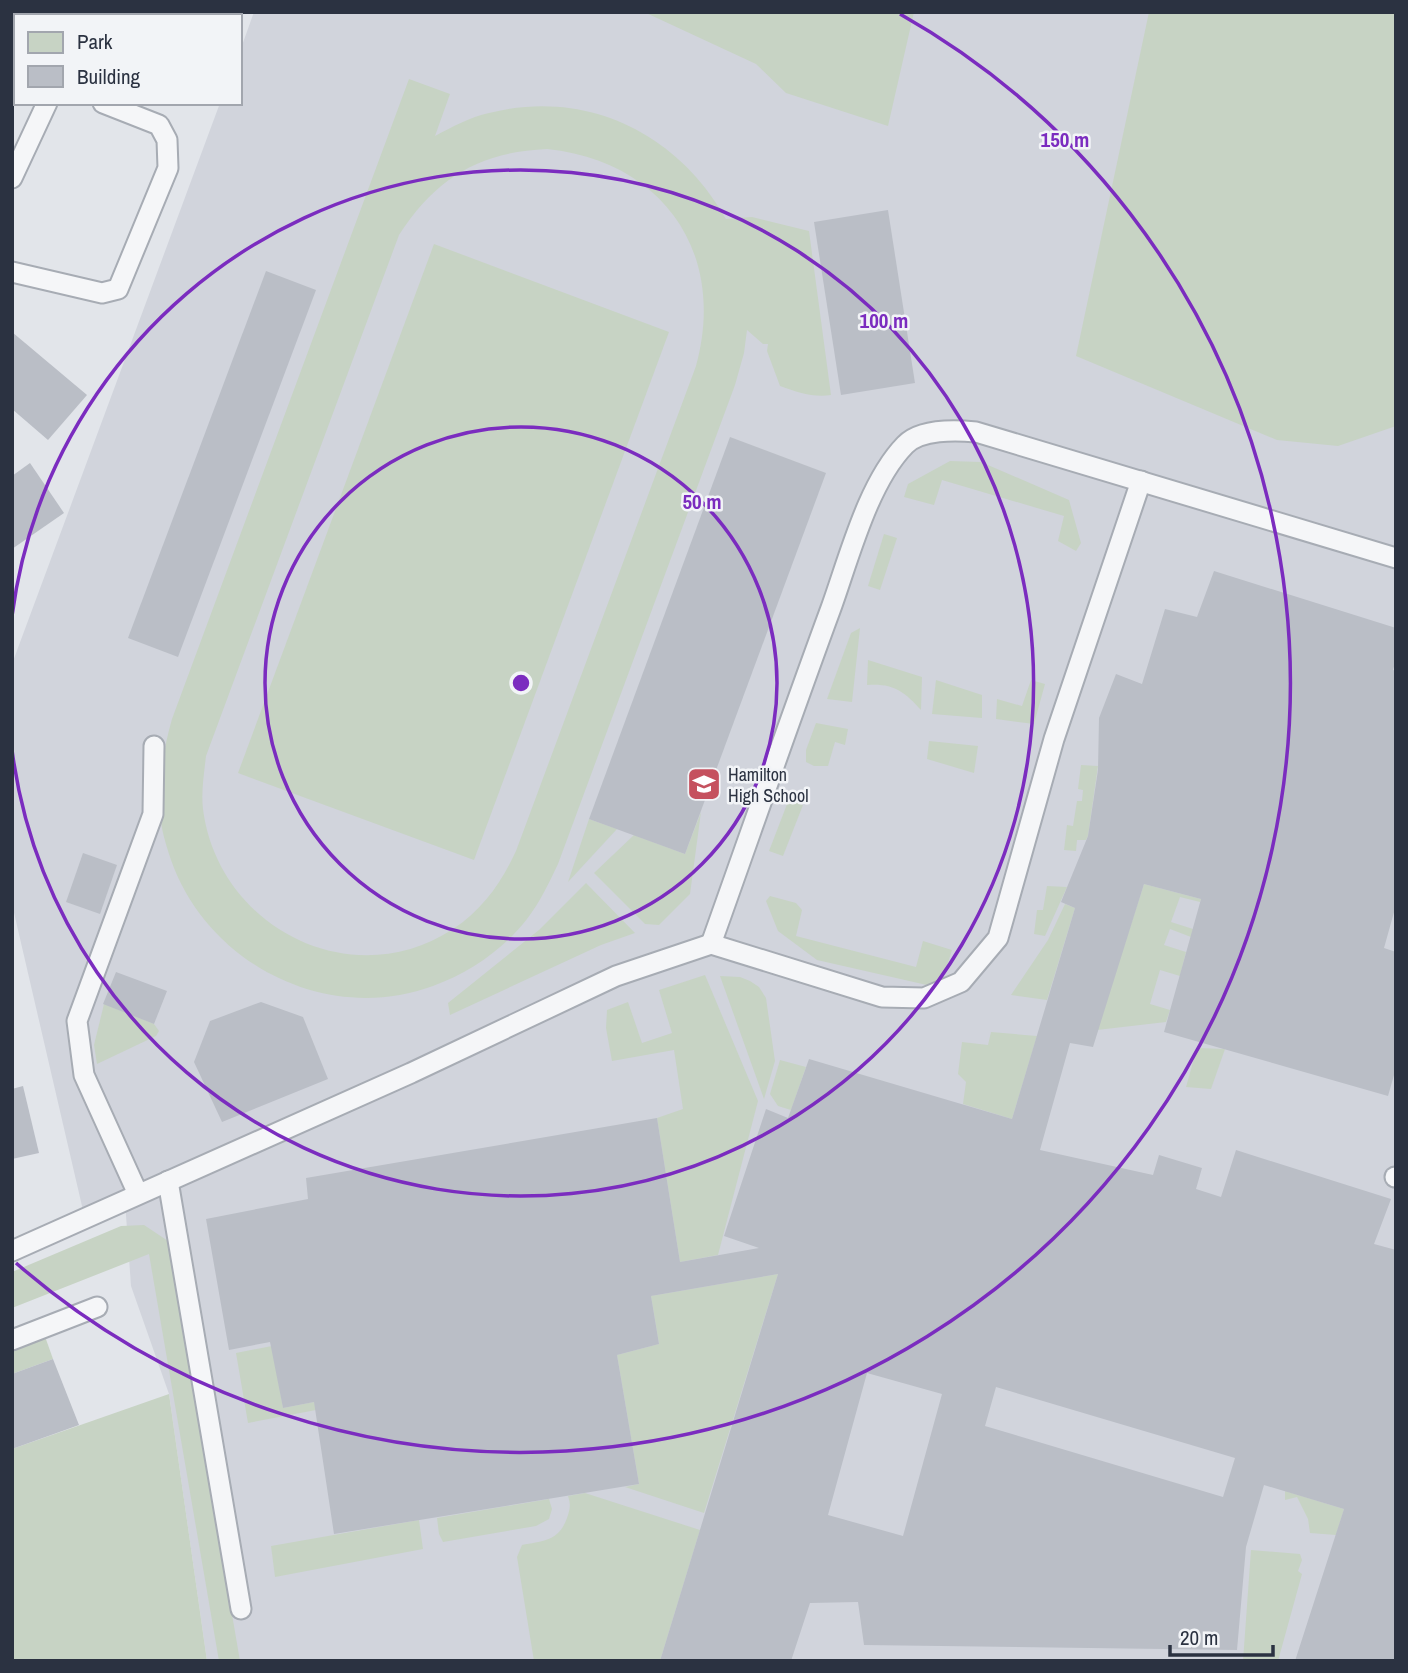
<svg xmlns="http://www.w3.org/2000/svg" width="1408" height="1673" font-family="'Archivo Narrow',sans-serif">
  <rect width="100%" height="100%" fill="#e2e5ea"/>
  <polygon fill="#d1d4dc" points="254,12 1396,12 1396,1661 207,1661 169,1394 131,1286 125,1201 85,1219 12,904 12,664 220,103 240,103 240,51"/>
  <g fill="#c7d3c4" fill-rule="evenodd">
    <polygon points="644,12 914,12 888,126 786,93 756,64"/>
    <polygon points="1149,12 1396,12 1396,426 1338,446 1277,440 1076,356"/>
    <path d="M 409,79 L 450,94 L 435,136 C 452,127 470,117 489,113 C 586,88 678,133 726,219 L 752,217 L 809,231 L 831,395 C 814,398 796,392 780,386 L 767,351 L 768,344 L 763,344 L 747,330 L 744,353 L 735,385 L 558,864 C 549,883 540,902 527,919 C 503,950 469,973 433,986 C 328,1025 208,965 171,860 C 166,845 161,829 160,813 C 159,781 163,750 172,719 ZM 547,149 C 663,161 727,253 696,366 L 516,851 C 501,883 483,909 453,929 C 351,996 218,927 203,809 C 201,792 204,774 206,756 L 399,235 C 436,178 479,152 547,149 Z"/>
    <polygon points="434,244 669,332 474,860 238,773"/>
    <polygon points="950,461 981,462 1069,500 1081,543 1076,551 1058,541 1064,516 942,480 934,505 904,497 908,484"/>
    <polygon points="884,534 897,538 880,590 868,586"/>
    <polygon points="860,628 852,702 827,699 851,633"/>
    <path d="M 868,660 L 922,677 L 921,710 C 904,691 893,683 867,685 Z"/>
    <polygon points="936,680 982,695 982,718 932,714"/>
    <polygon points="1031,680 1045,684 1034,724 996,719 997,699 1022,706"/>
    <polygon points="816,723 848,729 845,745 835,742 828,766 814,766 806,762 806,750"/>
    <polygon points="929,741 978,746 974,773 927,759"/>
    <polygon points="1081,765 1098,766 1088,836 1086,840 1077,840 1076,851 1064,850 1067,825 1073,826 1077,801 1082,801 1083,790 1078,789"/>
    <polygon points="789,799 803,805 783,856 769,851"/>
    <polygon points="701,812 690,894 659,925 645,924 594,873 634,835 685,854"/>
    <polygon points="589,819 617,829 568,882"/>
    <polygon points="586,883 635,933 601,945 450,1015 448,1003 539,930"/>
    <polygon points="1144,884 1201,899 1200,902 1180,897 1171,922 1193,929 1191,937 1170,929 1164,945 1186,952 1180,976 1160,970 1150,1004 1170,1010 1166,1022 1097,1030"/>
    <polygon points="1047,886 1067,887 1045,936 1034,934 1037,910 1043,910"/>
    <polygon points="770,896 796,903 802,910 796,936 916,967 923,941 952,950 940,988 817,960 778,931 766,901"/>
    <polygon points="1065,904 1075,908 1047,1000 1011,995 1048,940"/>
    <polygon points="705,975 758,1101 718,1255 680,1262 657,1118 683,1109 674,1050 612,1061 606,1028 607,1010 628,1002 642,1043 672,1033 659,990"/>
    <polygon points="720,976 740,977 750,981 759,987 766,998 775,1061 764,1099"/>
    <polygon points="104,1004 154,1024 159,1031 156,1036 97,1064 94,1045"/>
    <polygon points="991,1032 1037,1036 1012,1119 963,1104 966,1082 958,1074 962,1042 988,1045"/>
    <polygon points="1197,1048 1225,1049 1211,1089 1186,1087"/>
    <polygon points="780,1060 806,1067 791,1110 778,1106 770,1094"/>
    <polygon points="144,1225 168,1241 240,1661 219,1661 149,1254 12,1308 12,1272 121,1226"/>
    <polygon points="778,1274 704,1513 625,1487 639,1484 617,1355 659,1344 651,1296"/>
    <polygon points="42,1328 53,1359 12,1374 12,1340"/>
    <polygon points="272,1346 283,1408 314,1402 316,1410 248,1423 236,1353"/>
    <polygon points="169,1394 207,1661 12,1661 12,1449"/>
    <polygon points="1285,1491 1344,1509 1336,1535 1310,1533 1308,1519 1297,1497 1285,1500"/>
    <path d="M 585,1493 L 700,1530 L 660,1661 L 534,1661 L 517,1557 L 522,1545 C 543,1541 559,1541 567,1518 C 570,1509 571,1505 568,1496 Z"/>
    <polygon points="549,1499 552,1509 549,1519 536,1526 443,1542 439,1534 437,1518"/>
    <polygon points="419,1520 423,1549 275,1577 271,1546"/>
    <polygon points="1251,1550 1300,1554 1302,1560 1298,1571 1302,1574 1278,1661 1243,1661"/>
  </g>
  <g fill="#babec6" fill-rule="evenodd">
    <polygon points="98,12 231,12 239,15 97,16"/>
    <polygon points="12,24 16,25 16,70 13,78"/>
    <polygon points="888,210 915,383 841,395 814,222"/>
    <polygon points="266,271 316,290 178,657 128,638"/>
    <polygon points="12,332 87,395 48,440 12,409"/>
    <polygon points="730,437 826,473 685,854 589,819"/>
    <polygon points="30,463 64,513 12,549 12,476"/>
    <path d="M 1214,571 L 1396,628 L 1396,660 L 1393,670 L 1396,671 L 1396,905 L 1384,948 L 1396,952 L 1396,1068 L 1388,1096 L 1164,1032 L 1201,899 L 1144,884 L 1093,1047 L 1070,1043 L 1040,1150 L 1153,1175 L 1159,1155 L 1202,1168 L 1196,1189 L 1221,1197 L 1236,1150 L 1391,1199 L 1374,1244 L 1396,1250 L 1396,1661 L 1295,1661 L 1344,1509 L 1264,1485 L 1246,1547 L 1237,1650 L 864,1645 L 858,1602 L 810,1603 L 791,1661 L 660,1661 L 778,1274 L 651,1296 L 659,1344 L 617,1355 L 639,1484 L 334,1534 L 314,1402 L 283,1408 L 270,1342 L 229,1350 L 206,1219 L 308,1199 L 306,1178 L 657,1118 L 680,1262 L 759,1248 L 724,1236 L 766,1109 L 788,1118 L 809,1059 L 1012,1119 L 1075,908 L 1061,902 L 1088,836 L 1098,770 L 1099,718 L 1116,674 L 1142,684 L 1165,609 L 1197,617 ZM 867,1373 L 942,1394 L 903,1536 L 828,1515 ZM 996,1387 L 1235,1458 L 1223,1497 L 985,1426 Z"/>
    <polygon points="83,853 117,865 100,914 66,902"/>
    <polygon points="116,972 167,991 154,1024 103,1004"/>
    <polygon points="261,1002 303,1017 328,1079 222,1122 194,1062 210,1021"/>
    <polygon points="23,1086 39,1153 12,1159 12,1089"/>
    <polygon points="53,1359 79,1425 12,1449 12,1374"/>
  </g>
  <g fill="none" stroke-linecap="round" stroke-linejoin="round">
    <g stroke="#a7acb4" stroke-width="23">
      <g id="service">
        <polyline points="64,16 64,12"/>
        <polyline points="12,178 47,103"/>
        <polyline points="12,272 102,293 118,289 168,168 167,140 159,125 103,103"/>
        <path d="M 711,944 C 751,832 790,719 831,608 C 849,558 868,483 905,445 C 920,429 956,430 976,432 L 1396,558"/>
        <polyline points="1395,1177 1396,1177"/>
        <polyline points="168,1181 241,1609"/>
        <polyline points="138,1194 84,1075 77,1021 153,814 154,746"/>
        <polyline points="12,1251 411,1073 616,976 711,944 882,997 924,998 961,982 998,938 1054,739 1141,481"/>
        <polyline points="12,1340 97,1307"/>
      </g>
    </g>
    <use href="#service" stroke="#f5f6f8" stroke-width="19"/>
  </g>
  <g fill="none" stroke="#7b2cbf" stroke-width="3.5">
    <circle cx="521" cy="683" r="256"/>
    <path d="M12 616A513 513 0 1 1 12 750"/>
    <path d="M900 14A769 769 0 1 1 16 1263"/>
  </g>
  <defs>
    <g id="school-square" transform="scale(1.75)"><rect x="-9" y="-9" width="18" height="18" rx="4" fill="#c5515e" stroke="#f2f4f7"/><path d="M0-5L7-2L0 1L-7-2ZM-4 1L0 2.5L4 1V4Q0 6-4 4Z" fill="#fff"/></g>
  </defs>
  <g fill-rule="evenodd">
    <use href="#school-square" x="704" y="784"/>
  </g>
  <g text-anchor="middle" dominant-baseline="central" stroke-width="5" stroke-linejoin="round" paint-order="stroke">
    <g font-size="18" fill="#2b3241" stroke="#f2f4f7" text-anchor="start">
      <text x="728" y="774">Hamilton<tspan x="728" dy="21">High School</tspan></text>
    </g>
  </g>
  <circle cx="521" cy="683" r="10" fill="#7b2cbf" stroke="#f2f4f7" stroke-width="3.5"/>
  <g font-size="21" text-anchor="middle" font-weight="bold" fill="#7b2cbf" stroke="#f2f4f7" stroke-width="5" stroke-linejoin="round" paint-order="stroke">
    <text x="1065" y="147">150 m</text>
    <text x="884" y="328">100 m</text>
    <text x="702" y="509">50 m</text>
  </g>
  <rect width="1408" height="1673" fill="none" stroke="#2b3241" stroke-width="28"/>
  <rect x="14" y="14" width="228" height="91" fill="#f2f4f7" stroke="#a2a6ae" stroke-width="2"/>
  <rect x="28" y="32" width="35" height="21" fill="#c7d3c4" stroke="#a2a6ae" stroke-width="2"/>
  <text x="77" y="49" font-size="21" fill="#2b3241">Park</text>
  <rect x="28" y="66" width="35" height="21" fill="#babec6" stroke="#a2a6ae" stroke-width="2"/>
  <text x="77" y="84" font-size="21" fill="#2b3241">Building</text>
  <path d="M1170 1645v10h103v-10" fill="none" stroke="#2b3241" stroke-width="3.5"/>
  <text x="1180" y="1645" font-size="21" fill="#2b3241" stroke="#f2f4f7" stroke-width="5" paint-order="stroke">20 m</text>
</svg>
